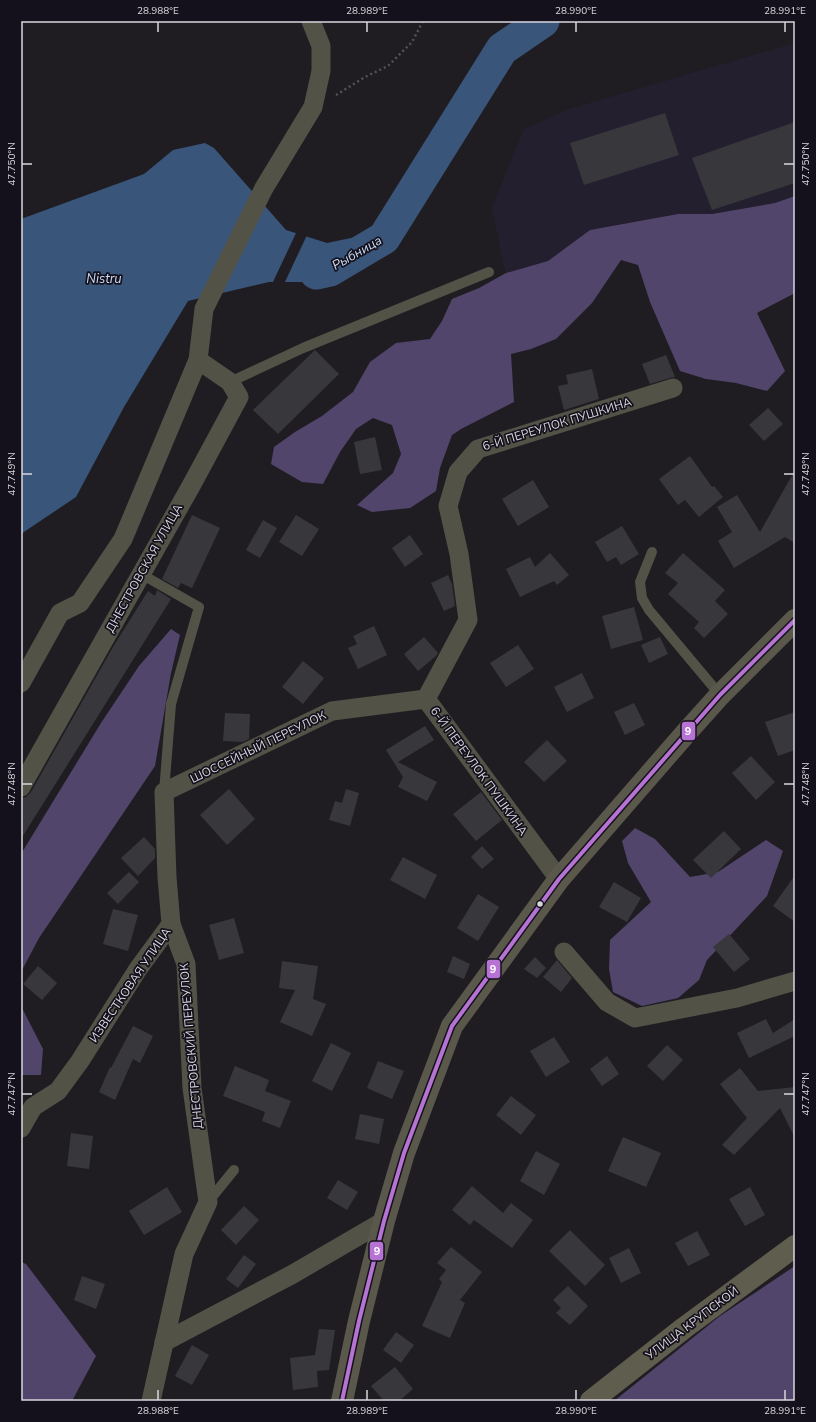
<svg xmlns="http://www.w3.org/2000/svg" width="816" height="1422" font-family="'Nunito Sans',sans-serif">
  <rect width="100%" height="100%" fill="#1f1d22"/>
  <polygon fill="#231f2e" points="795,43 795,196 775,203 712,214 678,214 590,230 548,261 506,273 503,263 492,207 524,129 569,109"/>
  <g fill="#52456c">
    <polygon points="795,196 795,293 757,313 785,371 767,391 736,383 706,379 680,371 650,302 638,265 621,260 592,303 556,339 531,349 511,354 514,402 461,429 452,435 440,468 436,491 410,508 372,512 357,505 393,473 401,454 392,425 373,418 356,429 340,452 323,484 302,482 271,464 274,447 295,432 322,416 353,392 370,362 396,343 430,339 442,321 452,299 479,288 506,273 548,261 590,230 678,214 712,214 775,203"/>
    <polygon points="171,629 180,635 171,673 155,766 39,938 21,972 21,854 101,723 139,666"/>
    <polygon points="635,828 655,839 690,877 718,872 766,840 783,851 767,896 707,960 699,980 678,998 642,1006 613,992 609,969 610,940 651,902 628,863 622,841"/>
    <polygon points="21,1006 43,1049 41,1075 21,1075"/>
    <polygon points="21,1262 26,1264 96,1356 72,1401 21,1401"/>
    <polygon points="795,1266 795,1401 614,1401 720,1316"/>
  </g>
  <polygon fill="#39557a" points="205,143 214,148 286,230 327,243 351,238 362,269 319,282 269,282 188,301 124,407 76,497 21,534 21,219 144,174 173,150"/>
  <polygon fill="#1f1d22" points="297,231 307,235 284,284 272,284"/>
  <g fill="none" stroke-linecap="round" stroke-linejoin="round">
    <polyline stroke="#39557a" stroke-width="33" points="316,273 330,270 384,238 502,49 543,21"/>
  </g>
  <g fill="#38373c">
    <polygon points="665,113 679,155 584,185 570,143"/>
    <polygon points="795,122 795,183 712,210 692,158"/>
    <polygon points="315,350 339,374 278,434 253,410"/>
    <polygon points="666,355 675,377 670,378 650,384 642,364"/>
    <polygon points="592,369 599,399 564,410 558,386 568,384 566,375"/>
    <polygon points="768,408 783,424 764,441 749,425"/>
    <polygon points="375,437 382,470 360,474 354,442"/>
    <polygon points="690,456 712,487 714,486 723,497 699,517 685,500 678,505 659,479"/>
    <polygon points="795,470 795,543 785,537 734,568 718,541 732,532 717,507 737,495 760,532"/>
    <polygon points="533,480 549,507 518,526 502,499"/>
    <polygon points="192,515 220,528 192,588 181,583 178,588 162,579"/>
    <polygon points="296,515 319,529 302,556 279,542"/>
    <polygon points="263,520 277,528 260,558 246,550"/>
    <polygon points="622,526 639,554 621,565 616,557 607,562 595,542"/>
    <polygon points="410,535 423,554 405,567 392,548"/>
    <polygon points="550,553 569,575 557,585 554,581 520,597 506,569 530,557 535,567"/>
    <polygon points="683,553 725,590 715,601 728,614 704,638 694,628 699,622 668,594 678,583 665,573"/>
    <polygon points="448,575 452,584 455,606 444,611 431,583"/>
    <polygon points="157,590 171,599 21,839 21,798 26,797 31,792 113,647 148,591 155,596"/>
    <polygon points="634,607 643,640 611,649 602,616"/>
    <polygon points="374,626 387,655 358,669 348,648 357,644 353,636"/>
    <polygon points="424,637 438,653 436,656 418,671 404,654"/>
    <polygon points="660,637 668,654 649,663 641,645"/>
    <polygon points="518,645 534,669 506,687 490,663"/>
    <polygon points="303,661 324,678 303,704 282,687"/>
    <polygon points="582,673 594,698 567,712 554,687"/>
    <polygon points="634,703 645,725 625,735 614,712"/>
    <polygon points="795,712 795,750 778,756 765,722"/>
    <polygon points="225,713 250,714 249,739 243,742 223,741"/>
    <polygon points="425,726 434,740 398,762 437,782 427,801 398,787 403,777 386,750"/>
    <polygon points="547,740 567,761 544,782 524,762"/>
    <polygon points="751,756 775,782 756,800 732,773"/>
    <polygon points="229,789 255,819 227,845 200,815"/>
    <polygon points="346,789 359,793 350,826 329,820 335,801 342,803"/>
    <polygon points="481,792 502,820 476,841 453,814"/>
    <polygon points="724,831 741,849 711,878 693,860"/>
    <polygon points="144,837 155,849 155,858 138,876 121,858"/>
    <polygon points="482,846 494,859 482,869 471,857"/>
    <polygon points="403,857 437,875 425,899 390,880"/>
    <polygon points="129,872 139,882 118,904 107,893"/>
    <polygon points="795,875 795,922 773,906"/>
    <polygon points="614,882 641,898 627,922 599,907"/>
    <polygon points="478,894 499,907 478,941 457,928"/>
    <polygon points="113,909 138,915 128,951 103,944"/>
    <polygon points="234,918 244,953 219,960 209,925"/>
    <polygon points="729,934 750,959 734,972 713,947"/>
    <polygon points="453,956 470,964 464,979 447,972"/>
    <polygon points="535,957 546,968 537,978 524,969"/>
    <polygon points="557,960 572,978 561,992 543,977"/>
    <polygon points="282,961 318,966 313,999 326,1004 312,1036 280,1022 295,990 279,988"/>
    <polygon points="38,966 57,983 42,1000 23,984"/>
    <polygon points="766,1019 773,1033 795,1019 795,1036 749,1058 737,1033"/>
    <polygon points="133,1026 153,1036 140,1063 133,1059 115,1100 99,1092 110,1067 111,1068"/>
    <polygon points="554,1037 570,1062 546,1077 530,1051"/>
    <polygon points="331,1043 351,1053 332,1091 312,1081"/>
    <polygon points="667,1045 683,1060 663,1081 647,1066"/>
    <polygon points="607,1056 619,1074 602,1086 590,1069"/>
    <polygon points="378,1061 404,1071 392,1099 367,1088"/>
    <polygon points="235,1066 269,1080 265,1091 291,1101 280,1128 262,1121 265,1112 223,1096"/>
    <polygon points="740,1068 758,1091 795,1087 795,1138 780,1108 734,1155 722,1145 747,1118 720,1084"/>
    <polygon points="511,1096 536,1115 521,1135 496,1115"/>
    <polygon points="360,1114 384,1119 379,1144 355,1139"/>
    <polygon points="71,1133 93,1136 89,1169 67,1166"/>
    <polygon points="623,1137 661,1153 646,1187 608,1171"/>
    <polygon points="536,1151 560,1164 544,1195 520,1181"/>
    <polygon points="338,1180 358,1192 347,1210 327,1198"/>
    <polygon points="472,1186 503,1213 511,1203 533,1220 512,1248 474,1220 470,1225 452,1210"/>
    <polygon points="167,1187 182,1212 144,1235 129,1211"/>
    <polygon points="750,1187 765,1215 745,1226 729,1199"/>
    <polygon points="244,1206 259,1220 236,1245 221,1230"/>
    <polygon points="570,1230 605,1265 585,1286 549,1251"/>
    <polygon points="697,1231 710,1255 688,1266 675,1243"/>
    <polygon points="451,1247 482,1272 460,1300 465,1303 450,1338 422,1326 442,1282 439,1279 446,1270 437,1263"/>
    <polygon points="629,1248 641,1273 621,1283 609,1258"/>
    <polygon points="244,1255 256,1264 238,1288 226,1279"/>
    <polygon points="82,1276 105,1284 96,1309 74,1300"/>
    <polygon points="568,1286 588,1306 570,1325 556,1313 561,1308 553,1300"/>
    <polygon points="319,1329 335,1330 329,1370 317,1371 318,1387 293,1390 290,1358 315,1355"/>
    <polygon points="396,1332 414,1345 401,1363 383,1350"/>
    <polygon points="192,1345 209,1355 192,1385 175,1376"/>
    <polygon points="395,1367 413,1389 399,1401 384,1401 371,1386"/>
  </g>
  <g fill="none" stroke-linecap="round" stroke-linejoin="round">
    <polyline stroke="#54534d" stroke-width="2.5" stroke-dasharray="2 3" stroke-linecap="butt" points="336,95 365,77 388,66 412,42 423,21"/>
    <g stroke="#535246" stroke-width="10">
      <polyline points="230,382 303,348 489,272"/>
      <polyline points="652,552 640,582 642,598 649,610 720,695"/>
      <polyline points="141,574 199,607 171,704 164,792"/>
      <polyline points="208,1202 234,1170"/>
    </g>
    <g stroke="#535246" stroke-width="19">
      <polyline points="21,683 60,613 80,603 123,539 198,360 204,309 264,188 313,107 321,71 321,46 311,21"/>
      <polyline points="21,787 191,486 239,397 230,382 198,360"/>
      <polyline points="559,879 426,699 468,620 459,554 448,506 458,472 478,449 673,388"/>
      <polyline points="564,952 607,1002 635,1018 737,998 795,981"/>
      <polyline points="21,1128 33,1107 58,1091 80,1061 138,969 171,924 167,877 164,792 332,711 426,699"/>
      <polyline points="164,1342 293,1274 384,1221"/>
      <polyline points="151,1401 184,1254 208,1202 192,1088 186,964 171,924"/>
    </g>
    <polyline stroke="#5f5d4e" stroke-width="22" points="591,1401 684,1328 795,1246"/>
    <polyline stroke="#5a584b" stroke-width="22" points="342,1401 359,1321 384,1221 404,1153 452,1026 559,879 685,734 720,695 795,620"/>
    <g stroke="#14111c" stroke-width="7">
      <polyline id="bus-1" points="342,1401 359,1321 384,1221 404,1153 452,1026 559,879 720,695 795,620"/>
    </g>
    <use href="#bus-1" stroke="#b673d3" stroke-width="4"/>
  </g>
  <path fill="none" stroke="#d8d6de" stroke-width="1.5" d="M 158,22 L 158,32M 367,22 L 367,32M 576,22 L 576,32M 785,22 L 785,32M 22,164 L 32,164M 784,164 L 794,164M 22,474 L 32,474M 784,474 L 794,474M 22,784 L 32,784M 784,784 L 794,784M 22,1094 L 32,1094M 784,1094 L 794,1094M 158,1390 L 158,1400M 367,1390 L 367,1400M 576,1390 L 576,1400M 785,1390 L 785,1400"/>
  <circle fill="#d8d6de" stroke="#14111c" stroke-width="1.5" cx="540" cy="904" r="3.5"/>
  <g text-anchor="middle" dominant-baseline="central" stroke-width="3.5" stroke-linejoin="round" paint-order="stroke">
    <g font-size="12" fill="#d8d6de" stroke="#14111c">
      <text transform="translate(557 424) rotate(-17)">6-Й ПЕРЕУЛОК ПУШКИНА</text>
      <text transform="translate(144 568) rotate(-61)">ДНЕСТРОВСКАЯ УЛИЦА</text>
      <text transform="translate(258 747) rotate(-26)">ШОССЕЙНЫЙ ПЕРЕУЛОК</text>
      <text transform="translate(479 771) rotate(54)">6-Й ПЕРЕУЛОК ПУШКИНА</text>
      <text transform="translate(130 985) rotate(-56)">ИЗВЕСТКОВАЯ УЛИЦА</text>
      <text transform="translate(191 1046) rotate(-95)">ДНЕСТРОВСКИЙ ПЕРЕУЛОК</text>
      <text transform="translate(692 1323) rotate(-37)">УЛИЦА КРУПСКОЙ</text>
    </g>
    <g font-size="13" font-style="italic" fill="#c9ddf7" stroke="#14111c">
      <text transform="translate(357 253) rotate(-30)">Рыбница</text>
      <text x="104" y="279">Nistru</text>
    </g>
  </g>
  <g stroke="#14111c" stroke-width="1.5">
    <rect x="681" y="721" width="15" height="20" rx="4" fill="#b673d3"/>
    <rect x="486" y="959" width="15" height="20" rx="4" fill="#b673d3"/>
    <rect x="369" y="1241" width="15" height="20" rx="4" fill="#b673d3"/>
  </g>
  <g font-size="11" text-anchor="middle" font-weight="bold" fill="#fff">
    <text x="688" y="735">9</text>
    <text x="493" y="973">9</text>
    <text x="377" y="1255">9</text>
  </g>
  <rect width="816" height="1422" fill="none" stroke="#14111c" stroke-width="44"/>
  <rect x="22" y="22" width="772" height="1378" fill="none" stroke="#d8d6de" stroke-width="1.5"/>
  <g font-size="10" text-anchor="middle" fill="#d8d6de">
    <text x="158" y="14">28.988°E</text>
    <text x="367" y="14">28.989°E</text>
    <text x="576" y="14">28.990°E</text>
    <text x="785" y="14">28.991°E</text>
    <text transform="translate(11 164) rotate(-90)" y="4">47.750°N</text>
    <text transform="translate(805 164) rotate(-90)" y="4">47.750°N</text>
    <text transform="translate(11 474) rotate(-90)" y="4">47.749°N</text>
    <text transform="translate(805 474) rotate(-90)" y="4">47.749°N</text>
    <text transform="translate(11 784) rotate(-90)" y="4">47.748°N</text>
    <text transform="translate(805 784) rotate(-90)" y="4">47.748°N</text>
    <text transform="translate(11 1094) rotate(-90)" y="4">47.747°N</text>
    <text transform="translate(805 1094) rotate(-90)" y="4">47.747°N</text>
    <text x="158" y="1414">28.988°E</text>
    <text x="367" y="1414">28.989°E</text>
    <text x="576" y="1414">28.990°E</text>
    <text x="785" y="1414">28.991°E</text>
  </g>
</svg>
